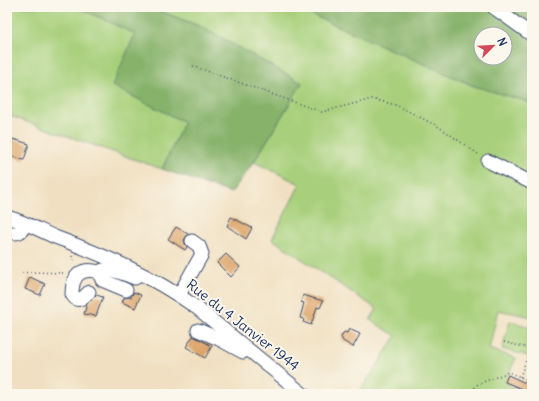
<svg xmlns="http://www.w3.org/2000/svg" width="539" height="401" font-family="Delius,sans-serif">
  <rect width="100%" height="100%" fill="#fbf7ec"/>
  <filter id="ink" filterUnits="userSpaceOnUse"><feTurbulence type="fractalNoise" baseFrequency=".025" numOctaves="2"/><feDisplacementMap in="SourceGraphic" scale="8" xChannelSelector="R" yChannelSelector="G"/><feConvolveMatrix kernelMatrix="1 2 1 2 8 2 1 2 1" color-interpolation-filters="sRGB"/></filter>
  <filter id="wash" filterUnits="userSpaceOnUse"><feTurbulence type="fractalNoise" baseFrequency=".012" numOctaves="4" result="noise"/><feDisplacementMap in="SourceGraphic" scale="16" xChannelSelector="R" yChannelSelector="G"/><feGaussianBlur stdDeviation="0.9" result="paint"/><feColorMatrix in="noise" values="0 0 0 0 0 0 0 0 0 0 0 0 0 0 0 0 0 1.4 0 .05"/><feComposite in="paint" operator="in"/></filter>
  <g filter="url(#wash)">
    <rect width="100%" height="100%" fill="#f0e0c1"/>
    <g fill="#a8d07b" stroke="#62806c">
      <polygon points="7,7 77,7 135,34 113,86 184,122 162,169 7,115"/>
      <polygon points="149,7 294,7 474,86 532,103 532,317 498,310 489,349 516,358 505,382 523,394 358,394 396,336 370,320 377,309 272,239 300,184 254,162 302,83 202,27"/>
      <polygon points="510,321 532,328 532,357 502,349"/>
    </g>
    <g fill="#86b26b" stroke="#507064" fill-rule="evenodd">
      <polygon points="77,7 149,7 202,27 302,83 254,162 231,193 162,169 184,122 112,86 135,34"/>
      <path d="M 294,7 L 532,7 L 532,103 L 474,86 ZM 481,34 L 505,34 L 505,58 L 481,58 Z"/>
    </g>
    <g id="blocks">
      <g fill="#dba062">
        <polygon points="13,139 29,144 24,160 7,155"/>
        <polygon points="231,217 252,228 246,239 227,226"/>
        <polygon points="176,227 188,234 184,240 185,244 187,247 185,250 168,239"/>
        <polygon points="226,254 240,267 231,277 217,263"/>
        <polygon points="30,277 45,284 40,295 25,289"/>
        <polygon points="134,292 141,295 135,308 122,302 124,298 131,297"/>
        <polygon points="96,295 103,297 96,316 84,314 87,304"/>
        <polygon points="303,295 323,301 320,308 317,307 311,325 303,322 304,319 300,318 304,303 301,302"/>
        <polygon points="349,329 360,334 353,347 343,341 341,337 344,332 347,333"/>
        <polygon points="193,336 212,346 205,358 186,347"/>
        <polygon points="508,375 532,386 532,393 505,382"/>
      </g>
    </g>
  </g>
  <g filter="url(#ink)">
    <use href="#blocks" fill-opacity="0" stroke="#3b4a6d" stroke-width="1"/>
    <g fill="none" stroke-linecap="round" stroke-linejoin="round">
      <g stroke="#3b4a6d" stroke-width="15">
        <g id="minor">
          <polyline points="493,7 532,35"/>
          <polyline points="488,161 532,183"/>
          <path d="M 7,217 C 23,221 39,230 55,237 C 106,256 153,276 197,308 L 303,394"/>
          <path d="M 7,232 C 16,234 22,234 25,224"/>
          <path d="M 126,290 L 102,280 L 99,272 C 108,265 125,275 135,278"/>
          <path d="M 89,292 C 83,298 77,304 72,294 C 72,275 81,267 99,272"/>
          <polyline points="179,295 202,254 199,246 192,241"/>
          <polyline points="198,330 219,339 243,352"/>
        </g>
      </g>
      <g stroke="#3b4a6d" stroke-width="1.5" stroke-dasharray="1 3" stroke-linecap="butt">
        <polyline points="193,66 322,112 372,99 396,105 439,127 478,154"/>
        <polyline points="72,256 75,263"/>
        <polyline points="22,273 32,272 64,273"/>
        <polyline points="504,342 532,349"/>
        <polyline points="520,377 530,349"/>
        <polyline points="469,394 478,384 509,372 527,380"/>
      </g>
      <use href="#minor" stroke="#fff" stroke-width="13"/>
    </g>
  </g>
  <g text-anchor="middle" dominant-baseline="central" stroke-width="4" stroke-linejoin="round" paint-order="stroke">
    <g font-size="14" fill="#1b2f5e" stroke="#fbf7ec">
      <text transform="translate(243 325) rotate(38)">Rue du 4 Janvier 1944</text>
    </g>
  </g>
  <rect width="539" height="401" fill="none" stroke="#fbf7ec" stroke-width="24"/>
  <g transform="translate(493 46) rotate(66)"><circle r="19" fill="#fbf7ec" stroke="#a1a7b3"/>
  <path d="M0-3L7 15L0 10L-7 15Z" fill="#d1495b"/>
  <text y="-6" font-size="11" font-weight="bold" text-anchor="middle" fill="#1b2f5e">N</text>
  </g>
</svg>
